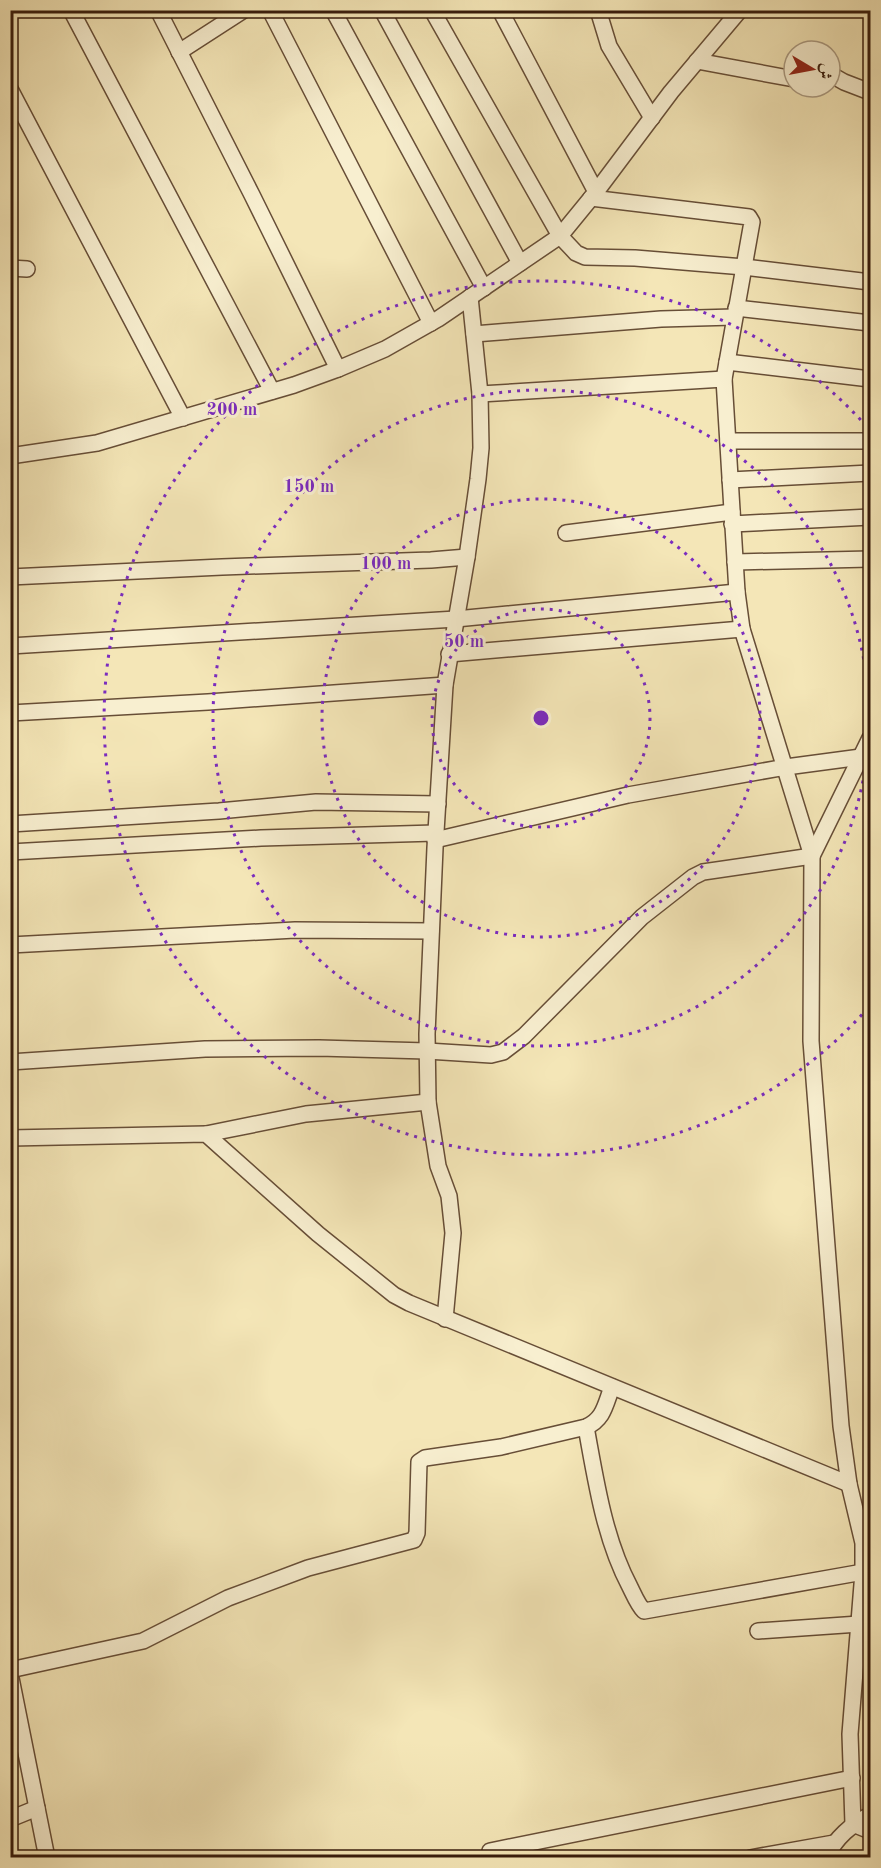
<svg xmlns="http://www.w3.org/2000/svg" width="881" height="1868" font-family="'Old Standard TT',Amiri,serif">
  <rect width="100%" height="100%" fill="#f4e6b7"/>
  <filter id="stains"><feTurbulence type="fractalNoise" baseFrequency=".00333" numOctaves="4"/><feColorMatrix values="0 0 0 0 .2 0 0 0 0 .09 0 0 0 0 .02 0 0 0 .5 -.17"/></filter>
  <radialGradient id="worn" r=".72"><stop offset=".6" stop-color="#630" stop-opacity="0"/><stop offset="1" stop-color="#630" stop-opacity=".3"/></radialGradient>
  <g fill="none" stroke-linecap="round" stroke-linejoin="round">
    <g stroke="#674e37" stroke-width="18">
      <g id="minor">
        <polyline points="71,10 272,391"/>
        <polyline points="158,10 252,195 338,369"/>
        <polyline points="270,10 431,323"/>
        <polyline points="333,10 484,288"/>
        <polyline points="382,10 520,263"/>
        <polyline points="432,10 560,236 576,253 585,257 635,258 744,267 870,282"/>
        <polyline points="500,10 596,192"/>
        <polyline points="598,10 609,46 652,118"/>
        <polyline points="179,52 244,10"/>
        <polyline points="697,61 794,79"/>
        <polyline points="830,74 844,82 870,92"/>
        <polyline points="10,89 183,418"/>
        <polyline points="591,198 749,217 752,222 724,379 737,592 742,629 812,856 811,1041 841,1426 849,1484 863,1543 863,1572 850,1734 853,1824"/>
        <polyline points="10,268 27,269"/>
        <polyline points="736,308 870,323"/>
        <polyline points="474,334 661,319 734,317"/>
        <polyline points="727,362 870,379"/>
        <polyline points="480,394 724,379"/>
        <polyline points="728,441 870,441"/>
        <polyline points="10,456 97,443 294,385 338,369 385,349 438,319 560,236 596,192 671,92 740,10"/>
        <polyline points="730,480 870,473"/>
        <polyline points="732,524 870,517"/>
        <polyline points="566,533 732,512"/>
        <polyline points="735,562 870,559"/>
        <polyline points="10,577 222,567 431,560 467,557"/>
        <polyline points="10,646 456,619 737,592"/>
        <polyline points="449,654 742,629"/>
        <polyline points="10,713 208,702 445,685"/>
        <polyline points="10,824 219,811 316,802 438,804"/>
        <polyline points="435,840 628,795 786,767 861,757"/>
        <polyline points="10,852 261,838 435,833"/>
        <polyline points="10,945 295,930 431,931"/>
        <polyline points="10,1062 205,1049 319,1048 427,1051 491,1055 503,1052 524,1036 642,917 693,877 703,872 812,856 870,738"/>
        <polyline points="206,1134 306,1114 428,1102"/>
        <polyline points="10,1138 206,1134 318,1234 394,1295 409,1303 849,1484"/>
        <polyline points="445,1319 453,1233 449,1196 438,1166 428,1102 427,1034 435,848 445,685 467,557 478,479 481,448 480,394 470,297"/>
        <path d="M 586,1427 C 596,1481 604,1538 630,1587 C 634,1595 638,1605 644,1611 L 863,1572"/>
        <polyline points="758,1631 859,1624"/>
        <path d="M 10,1670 L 143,1641 L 228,1598 L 308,1568 L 414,1540 L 417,1533 L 419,1462 L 425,1458 L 501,1447 L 586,1427 C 604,1419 605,1405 612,1387"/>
        <polyline points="10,1673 47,1858"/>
        <polyline points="10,1819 37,1808"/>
        <polyline points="853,1824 870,1831"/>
        <polyline points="490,1851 852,1778"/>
        <polyline points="750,1858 834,1843"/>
        <path d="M 826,1858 C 836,1837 851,1825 870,1815"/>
      </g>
    </g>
    <use href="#minor" stroke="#f8efd0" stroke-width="15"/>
  </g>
  <g fill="none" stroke="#7b2cbf" stroke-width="3" stroke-dasharray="3 6">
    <circle cx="541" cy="718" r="109"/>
    <circle cx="541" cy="718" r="219"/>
    <circle cx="541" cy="718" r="328"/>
    <path d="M868 1008A437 437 0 1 1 868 428"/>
  </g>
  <circle cx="541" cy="718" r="9" fill="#7b2cbf" stroke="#f8efd0" stroke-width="3"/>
  <g font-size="18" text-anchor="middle" font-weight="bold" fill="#7b2cbf" stroke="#f8efd0" stroke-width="6" stroke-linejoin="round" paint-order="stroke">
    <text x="232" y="415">200 m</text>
    <text x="309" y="492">150 m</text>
    <text x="386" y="569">100 m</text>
    <text x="464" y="647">50 m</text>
  </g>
  <rect width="881" height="1868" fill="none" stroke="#f4e6b7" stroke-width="36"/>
  <rect x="12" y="12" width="857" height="1844" fill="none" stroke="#381c0c" stroke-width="3"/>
  <rect x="18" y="18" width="845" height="1832" fill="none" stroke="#381c0c" stroke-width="1.5"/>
  <g transform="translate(812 69) rotate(100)"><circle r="28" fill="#f8efd0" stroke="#ab9b82" stroke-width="1.5"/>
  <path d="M0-4.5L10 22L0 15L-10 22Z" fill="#8f2418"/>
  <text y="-9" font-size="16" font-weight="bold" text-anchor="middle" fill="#381c0c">ش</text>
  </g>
  <rect width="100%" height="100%" filter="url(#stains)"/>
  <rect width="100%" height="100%" fill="url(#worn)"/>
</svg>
